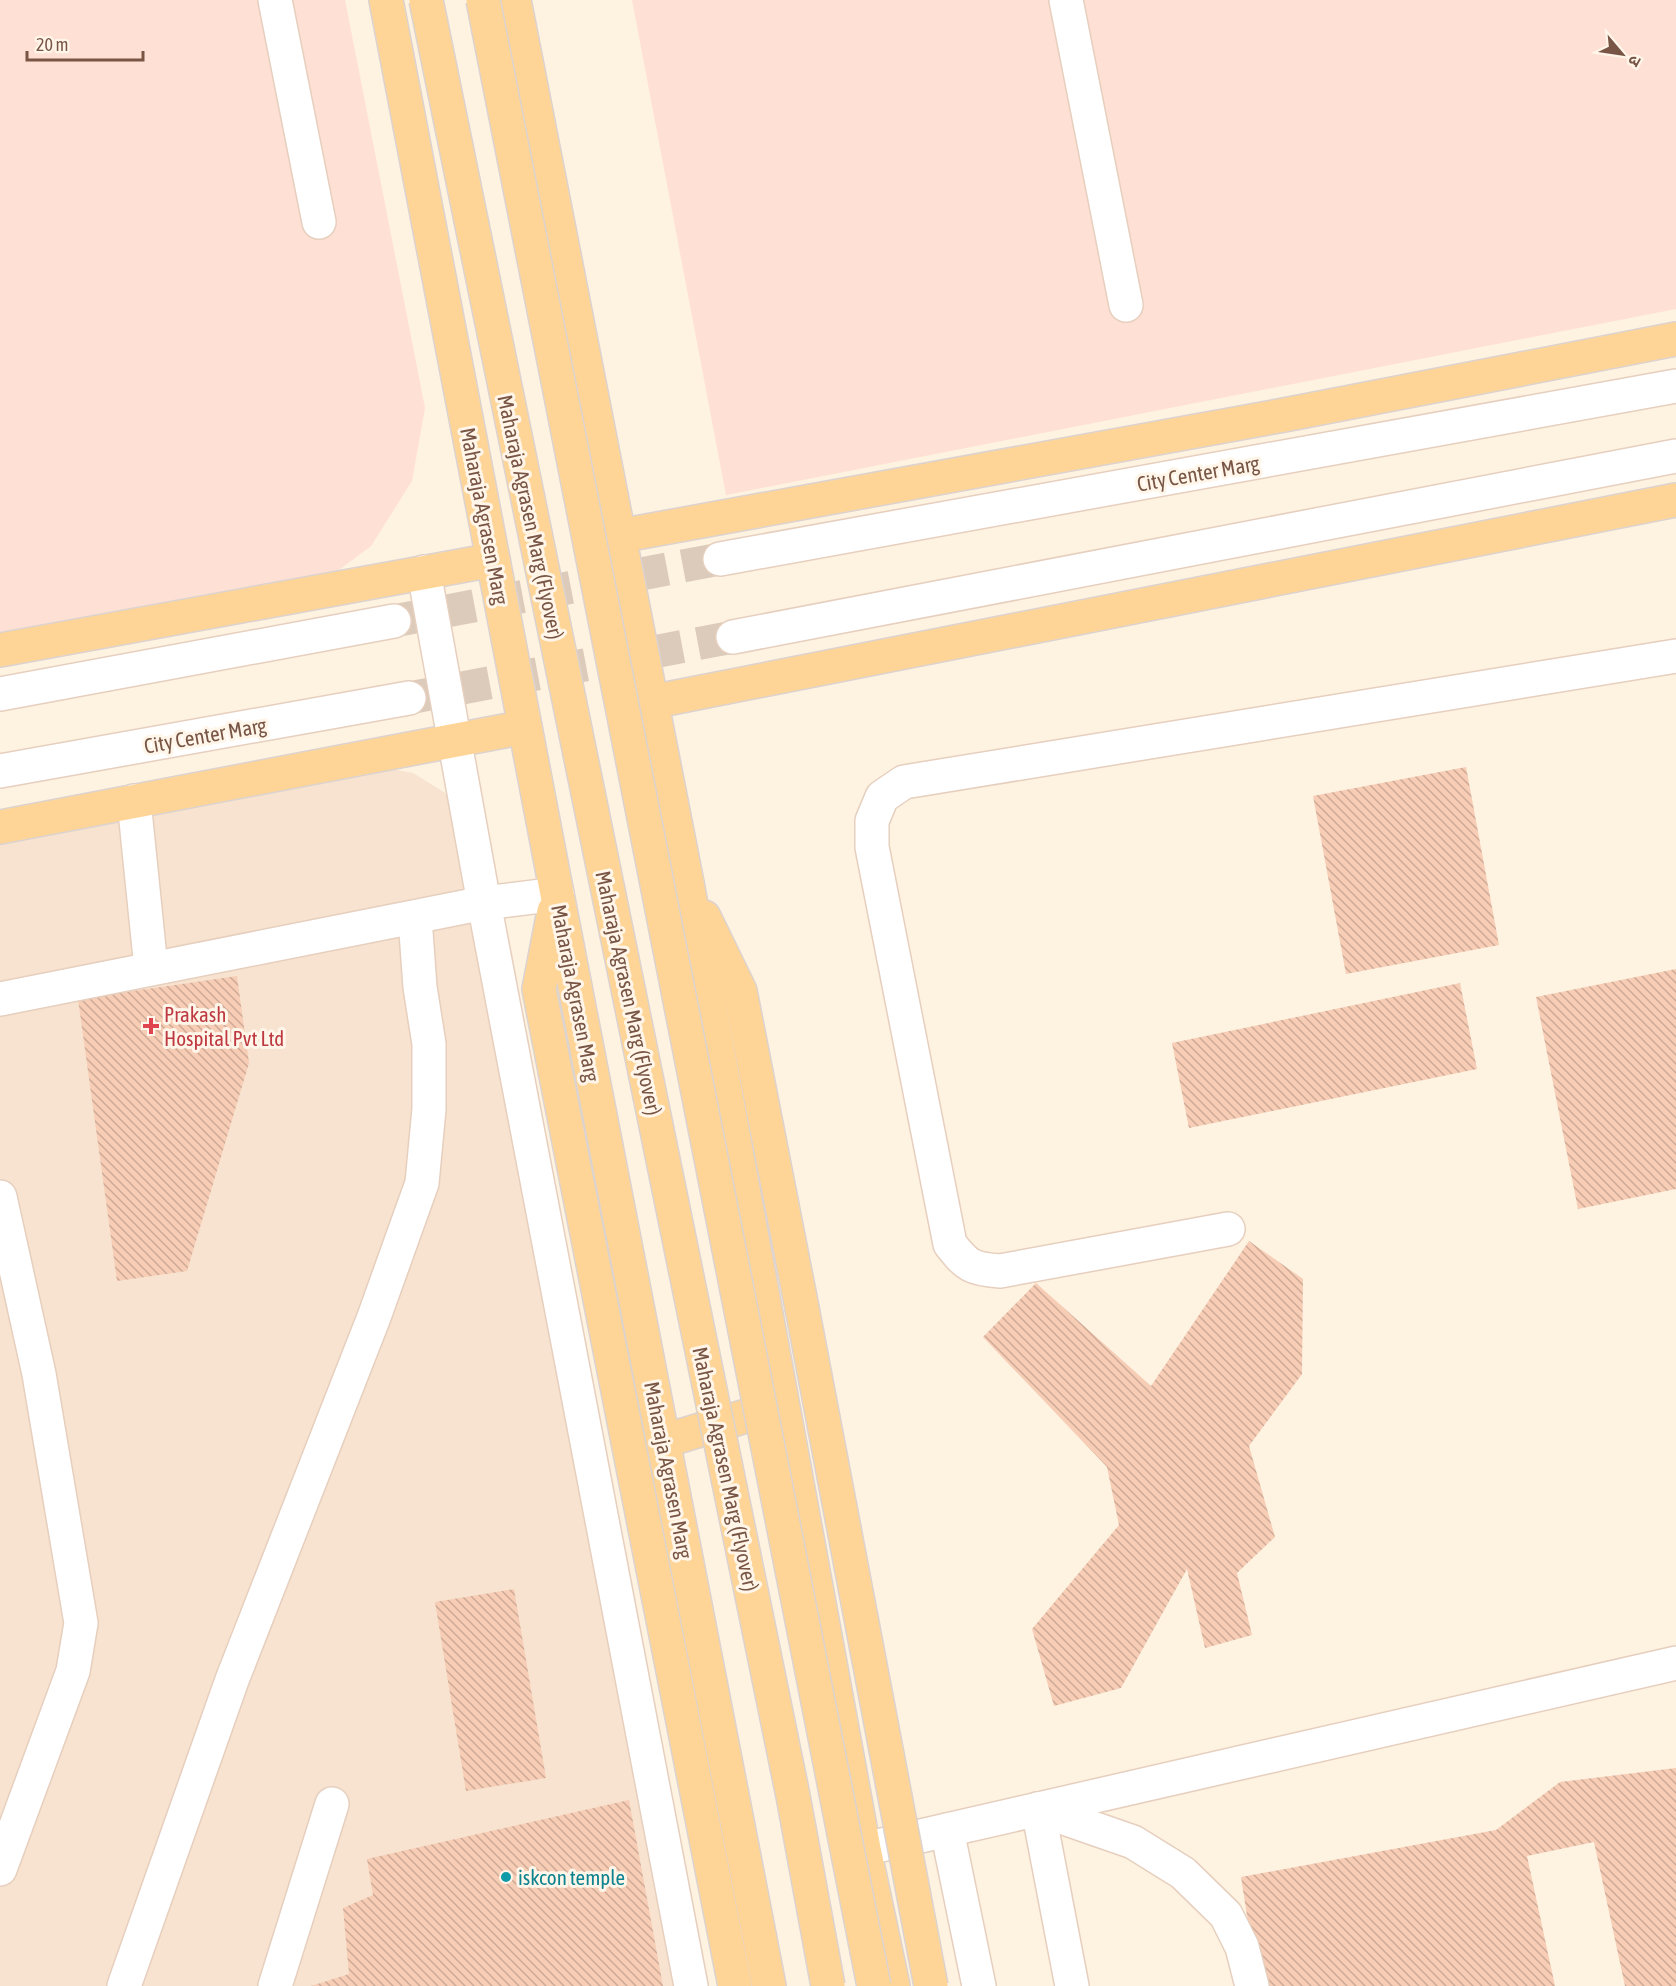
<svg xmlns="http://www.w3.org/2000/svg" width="1676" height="1986" font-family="'Asap Condensed','Noto Sans Devanagari',sans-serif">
  <defs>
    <pattern id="building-back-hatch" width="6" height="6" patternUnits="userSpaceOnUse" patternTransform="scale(1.5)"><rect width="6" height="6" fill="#f7cdb6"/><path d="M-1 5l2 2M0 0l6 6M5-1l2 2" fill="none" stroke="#cda996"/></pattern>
  </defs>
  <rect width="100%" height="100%" fill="#fef2e1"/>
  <polygon fill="#f7e3cf" points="344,760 413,773 466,806 688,1986 0,1986 0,825"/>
  <g fill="#ffe0d4">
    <polygon points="0,0 345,0 425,408 412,481 371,546 283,612 0,659"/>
    <polygon points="632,0 1676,0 1676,309 726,495"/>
  </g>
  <g fill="url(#building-back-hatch)">
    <polygon points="1466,767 1499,945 1346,974 1313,796"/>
    <polygon points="1676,969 1676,1189 1578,1209 1536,997"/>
    <polygon points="237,976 249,1063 187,1271 117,1281 78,999"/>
    <polygon points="1460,983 1477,1069 1189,1128 1172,1043"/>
    <polygon points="1249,1241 1303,1279 1302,1374 1249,1446 1275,1537 1237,1573 1252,1635 1205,1648 1187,1569 1121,1688 1054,1706 1032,1629 1119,1525 1107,1467 983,1337 1036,1283 1151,1386"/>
    <polygon points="514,1589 546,1778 466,1791 435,1602"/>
    <polygon points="1676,1768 1676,1986 1625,1986 1594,1842 1527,1856 1555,1986 1258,1986 1241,1877 1496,1830 1560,1782"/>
    <polygon points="629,1800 663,1986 311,1986 349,1974 343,1908 373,1895 367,1859"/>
  </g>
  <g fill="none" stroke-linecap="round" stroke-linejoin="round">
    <g stroke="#dccbba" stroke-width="33" stroke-dasharray="33 16" stroke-linecap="butt">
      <polyline points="394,621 720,559"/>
      <polyline points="409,698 733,637"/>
    </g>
    <g stroke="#e6cfbe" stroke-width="36">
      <g id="minor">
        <polyline points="275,0 319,222"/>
        <polyline points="1066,0 1126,305"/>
        <polyline points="720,559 1676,386"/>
        <polyline points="424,572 484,903 691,1986"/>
        <polyline points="733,637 1676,456"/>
        <polyline points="0,694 394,621"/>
        <polyline points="0,771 409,698"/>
        <polyline points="134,801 151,968"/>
        <polyline points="0,999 484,903 557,894"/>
        <polyline points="0,1197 39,1374 81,1623 73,1671 0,1869"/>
        <path d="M 1228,1229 L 1000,1271 C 972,1269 967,1266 950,1244 L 872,847 L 872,821 L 882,797 L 904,782 L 1676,656"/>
        <polyline points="1038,1809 1133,1842 1183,1873 1226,1915 1242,1947 1252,1986"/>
        <polyline points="1038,1809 1072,1986"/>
        <polyline points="947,1830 979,1986"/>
        <polyline points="864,1849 1676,1663"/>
        <polyline points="124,1986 232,1680 374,1317 422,1183 429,1109 429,1044 420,987 415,918"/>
        <polyline points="275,1986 332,1804"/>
      </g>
    </g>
    <g stroke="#dcd3cf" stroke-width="36">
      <g id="major">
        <polyline points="386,0 557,894 769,1986"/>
        <polyline points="514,0 687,883 864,1849 893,1986"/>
        <polyline points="619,536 1284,415 1676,339"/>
        <polyline points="0,650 493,560"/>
        <polyline points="651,702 1676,500"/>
        <polyline points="0,827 525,727"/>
        <polyline points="554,911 539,989 735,1986"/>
        <polyline points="704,917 740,991 802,1308"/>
        <polyline points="664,1441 782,1405"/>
      </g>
    </g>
    <use href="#minor" stroke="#fff" stroke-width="33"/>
    <use href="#major" stroke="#ffd597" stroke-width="33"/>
    <g stroke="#dcd3cf" stroke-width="36" stroke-linecap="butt">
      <g id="major-bridge">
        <polyline points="426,0 793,1796 828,1986"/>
        <polyline points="483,0 874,1986"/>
        <polyline points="802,1308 931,1986"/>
      </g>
    </g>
    <use href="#major-bridge" stroke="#ffd597" stroke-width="33"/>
  </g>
  <path fill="#e0444e" stroke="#fff6e9" stroke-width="2" d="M148 1017h6v6h6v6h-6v6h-6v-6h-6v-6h6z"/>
  <circle fill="#0f9aa8" stroke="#fff6e9" stroke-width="2" cx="506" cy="1877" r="6"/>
  <g text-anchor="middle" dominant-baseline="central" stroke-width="6" stroke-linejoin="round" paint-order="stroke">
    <g font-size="21" fill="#785545" stroke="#fff6e9">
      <text transform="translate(1198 473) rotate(-10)">City Center Marg</text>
      <text transform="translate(485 516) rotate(79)">Maharaja Agrasen Marg</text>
      <text transform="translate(531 517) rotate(78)">Maharaja Agrasen Marg (Flyover)</text>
      <text transform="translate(205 735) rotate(-10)">City Center Marg</text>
      <text transform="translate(576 993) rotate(79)">Maharaja Agrasen Marg</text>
      <text transform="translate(629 993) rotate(78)">Maharaja Agrasen Marg (Flyover)</text>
      <text transform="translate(726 1469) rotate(78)">Maharaja Agrasen Marg (Flyover)</text>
      <text transform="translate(669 1470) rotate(79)">Maharaja Agrasen Marg</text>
    </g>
    <g font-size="21" fill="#be3a42" stroke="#fff6e9" text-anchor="start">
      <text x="164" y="1014">Prakash<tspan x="164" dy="24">Hospital Pvt Ltd</tspan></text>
    </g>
    <g font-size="21" fill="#0d838f" stroke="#fff6e9" text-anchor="start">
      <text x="518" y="1877">iskcon temple</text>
    </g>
  </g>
  <g transform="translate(1622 54) rotate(119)" stroke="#fff6e9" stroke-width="4.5" paint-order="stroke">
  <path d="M0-4.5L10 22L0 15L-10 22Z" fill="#785545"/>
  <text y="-9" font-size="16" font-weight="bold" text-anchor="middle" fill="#785545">उ</text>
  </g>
  <path d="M27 51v9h116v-9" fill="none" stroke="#785545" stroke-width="3"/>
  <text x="36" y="51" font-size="18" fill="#785545" stroke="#fff6e9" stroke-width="4.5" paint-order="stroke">20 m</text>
</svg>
